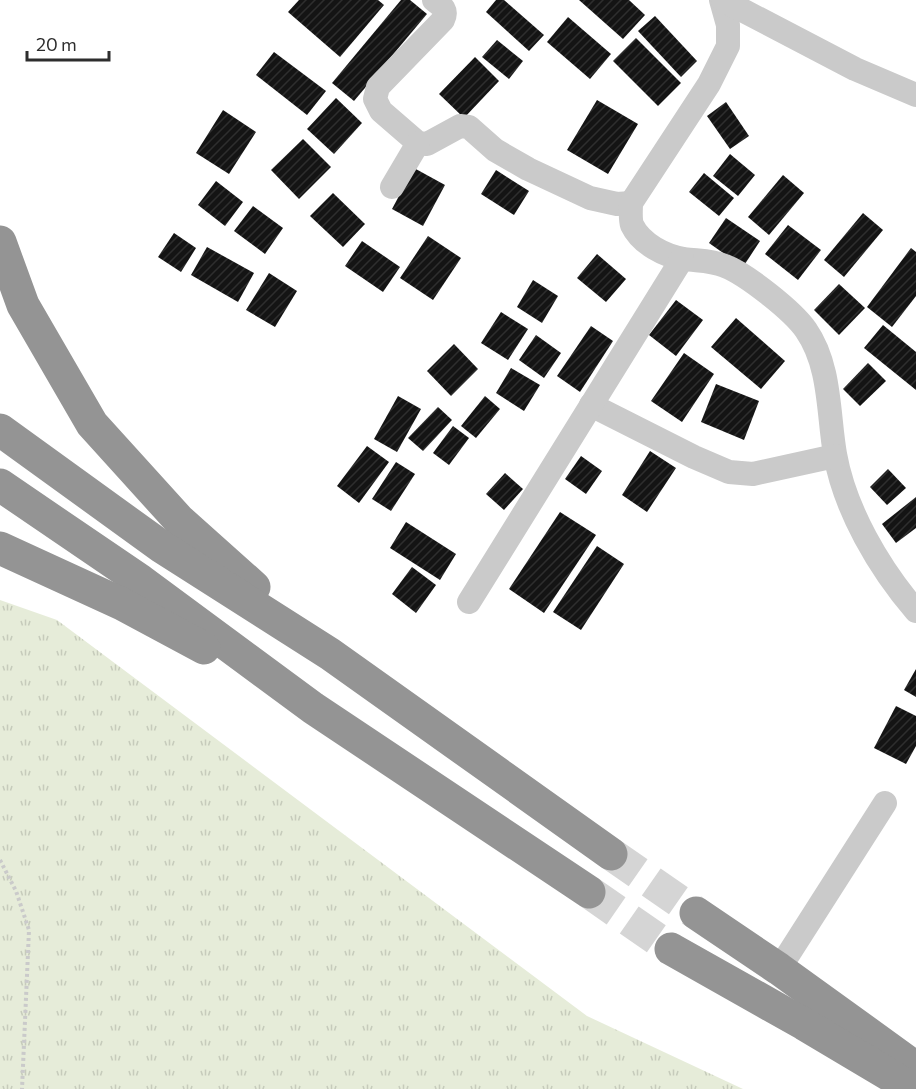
<svg xmlns="http://www.w3.org/2000/svg" width="916" height="1089" font-family="Commissioner,sans-serif">
  <defs>
    <pattern id="grass-tufts" width="24" height="20" patternUnits="userSpaceOnUse" patternTransform="scale(1.5)"><rect width="24" height="20" fill="#e6ecd9"/><path d="M3 7l-1-3M5 7V3M7 7l1-3M15 17l-1-3M17 17v-4M19 17l1-3" fill="none" stroke="#c6cbbb"/></pattern>
    <pattern id="building-hatch" width="6" height="6" patternUnits="userSpaceOnUse" patternTransform="scale(1.5)"><rect width="6" height="6" fill="#141414"/><path d="M-1 1l2-2M0 6l6-6M5 7l2-2" fill="none" stroke="#2e2e2e"/></pattern>
  </defs>
  <rect width="100%" height="100%" fill="#fff"/>
  <polygon fill="url(#grass-tufts)" points="0,600 57,620 587,1016 743,1089 0,1089"/>
  <g fill="url(#building-hatch)">
    <polygon points="299,0 378,0 384,5 340,57 288,12"/>
    <polygon points="401,0 410,0 427,14 354,101 332,83"/>
    <polygon points="496,0 504,0 544,35 529,51 486,12"/>
    <polygon points="579,0 629,0 645,15 623,39"/>
    <polygon points="655,16 697,61 681,77 638,31"/>
    <polygon points="568,17 611,54 590,79 547,42"/>
    <polygon points="636,38 681,83 658,106 613,61"/>
    <polygon points="497,40 523,61 509,79 482,57"/>
    <polygon points="274,52 326,91 307,115 256,75"/>
    <polygon points="475,57 499,81 464,118 439,94"/>
    <polygon points="336,98 362,123 334,154 307,129"/>
    <polygon points="597,100 638,124 608,174 567,150"/>
    <polygon points="726,102 749,136 730,149 707,116"/>
    <polygon points="223,110 256,132 229,174 196,153"/>
    <polygon points="303,139 331,167 299,199 271,170"/>
    <polygon points="730,154 755,175 738,196 713,176"/>
    <polygon points="414,168 445,185 423,226 392,209"/>
    <polygon points="496,170 529,191 514,215 481,194"/>
    <polygon points="704,173 734,198 719,216 689,192"/>
    <polygon points="783,175 804,193 769,235 748,217"/>
    <polygon points="216,181 243,202 225,226 198,205"/>
    <polygon points="333,193 365,224 343,247 310,216"/>
    <polygon points="253,206 283,228 265,254 234,231"/>
    <polygon points="863,213 883,230 844,277 824,260"/>
    <polygon points="726,218 760,241 743,267 709,243"/>
    <polygon points="788,225 821,250 798,280 765,254"/>
    <polygon points="174,233 196,248 181,272 158,257"/>
    <polygon points="428,236 461,258 433,300 400,278"/>
    <polygon points="362,241 400,267 383,292 345,266"/>
    <polygon points="207,247 254,273 238,302 191,275"/>
    <polygon points="911,248 916,252 916,296 892,327 867,307"/>
    <polygon points="597,254 626,279 606,302 577,278"/>
    <polygon points="269,273 297,291 275,327 246,310"/>
    <polygon points="533,280 558,296 542,323 517,307"/>
    <polygon points="839,284 865,308 839,335 814,310"/>
    <polygon points="676,300 703,320 676,356 649,335"/>
    <polygon points="501,312 528,329 508,360 481,343"/>
    <polygon points="736,318 785,361 761,389 711,347"/>
    <polygon points="883,325 916,352 916,390 864,348"/>
    <polygon points="591,326 613,341 580,392 557,376"/>
    <polygon points="536,335 561,353 544,378 519,360"/>
    <polygon points="454,344 478,369 451,396 427,371"/>
    <polygon points="684,353 714,374 682,422 651,401"/>
    <polygon points="868,363 886,381 860,406 843,389"/>
    <polygon points="511,368 540,385 524,411 496,393"/>
    <polygon points="716,384 759,401 744,440 701,422"/>
    <polygon points="398,396 421,409 397,452 374,439"/>
    <polygon points="485,396 500,409 476,438 461,426"/>
    <polygon points="438,407 452,420 423,451 408,438"/>
    <polygon points="453,426 469,438 449,465 433,453"/>
    <polygon points="367,446 389,462 359,503 337,486"/>
    <polygon points="650,451 676,468 647,512 622,495"/>
    <polygon points="581,456 602,471 586,494 565,479"/>
    <polygon points="396,462 415,474 391,511 372,499"/>
    <polygon points="888,469 906,488 887,505 870,487"/>
    <polygon points="505,473 523,489 504,510 486,494"/>
    <polygon points="916,497 916,528 896,543 882,524"/>
    <polygon points="560,512 596,535 544,613 509,589"/>
    <polygon points="406,522 456,554 440,580 390,548"/>
    <polygon points="597,546 624,564 581,630 553,612"/>
    <polygon points="412,567 436,585 416,613 392,594"/>
    <polygon points="916,669 916,697 904,690"/>
    <polygon points="896,706 916,716 916,746 906,764 874,748"/>
  </g>
  <g fill="none" stroke-linecap="round" stroke-linejoin="round">
    <g stroke="#d5d5d5" stroke-width="33" stroke-dasharray="33 16" stroke-linecap="butt">
      <polyline points="611,854 696,913"/>
      <polyline points="589,892 671,949"/>
    </g>
    <polyline stroke="#cacaca" stroke-width="4" stroke-dasharray="3 3" stroke-linecap="butt" points="0,860 16,891 29,930 22,1089"/>
    <g stroke="#cacaca" stroke-width="24">
      <path d="M 434,0 C 442,6 448,10 443,20 L 378,87 L 375,99 L 381,111 L 418,143 L 427,144 L 460,126 L 469,127 L 495,150 L 528,169 L 590,198 L 617,204 L 631,203"/>
      <path d="M 721,0 L 728,25 L 728,46 L 709,84 L 631,203 C 631,209 630,219 632,225 C 641,244 665,256 684,259 C 698,261 711,260 725,266 C 746,274 793,311 806,330 C 831,366 828,414 835,454 C 845,510 879,568 916,611"/>
      <polyline points="723,0 855,69 916,95"/>
      <polyline points="392,187 418,143"/>
      <polyline points="591,405 694,457 729,472 753,474 835,456"/>
      <polyline points="469,602 682,259"/>
      <polyline points="779,969 885,803"/>
    </g>
    <g stroke="#949494" stroke-width="33">
      <polyline points="0,242 23,305 92,424 179,520 254,587"/>
      <polyline points="0,430 162,547 330,654 611,854"/>
      <polyline points="0,485 141,581 313,708 589,892"/>
      <polyline points="0,548 122,604 204,648"/>
      <polyline points="696,913 779,969 916,1068"/>
      <polyline points="671,949 804,1024 903,1083 916,1086"/>
    </g>
  </g>
  <path d="M27 51v9h82v-9" fill="none" stroke="#2d2d2d" stroke-width="3"/>
  <text x="36" y="51" font-size="18" fill="#2d2d2d" stroke="#ffffff" stroke-width="4.5" paint-order="stroke">20 m</text>
</svg>
